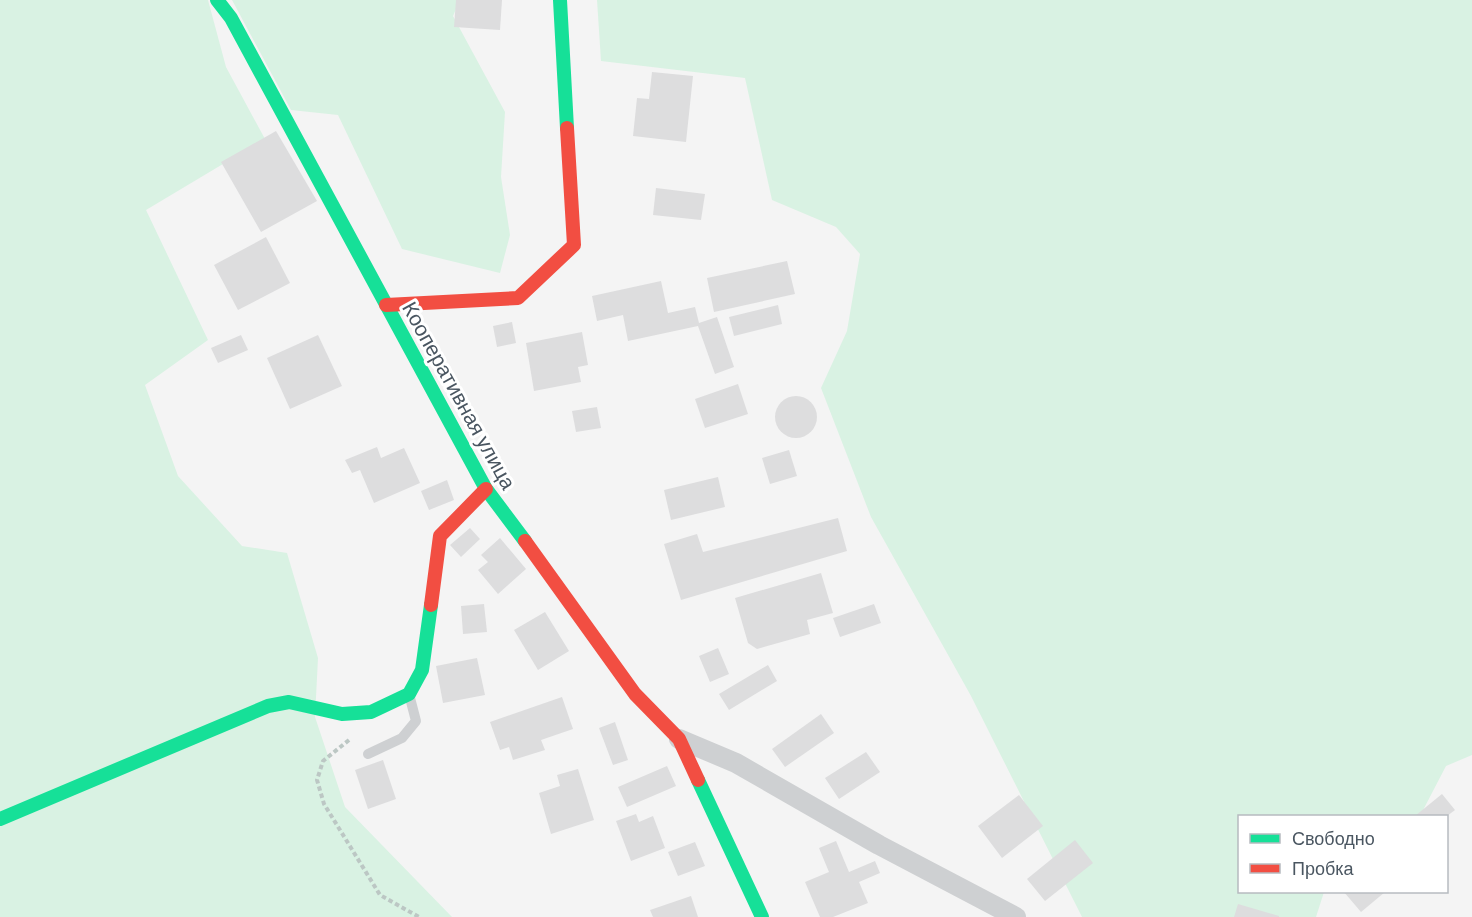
<svg xmlns="http://www.w3.org/2000/svg" width="1472" height="917" font-family="Barlow,sans-serif">
  <rect width="100%" height="100%" fill="#f4f4f4"/>
  <g fill="#d9f2e3">
    <polygon points="0,0 208,0 226,67 265,139 146,210 208,340 145,385 178,476 242,546 287,553 318,658 315,717 345,807 452,917 0,917"/>
    <polygon points="232,0 460,0 453,16 505,112 501,177 510,235 500,273 402,249 338,115 291,110"/>
    <polygon points="597,0 1472,0 1472,755 1446,766 1420,816 1240,816 1240,892 1324,892 1316,917 1082,917 971,696 871,517 821,388 847,331 860,254 836,227 772,200 745,78 601,61"/>
  </g>
  <g fill="#ddddde">
    <polygon points="456,0 502,0 500,30 454,27"/>
    <polygon points="652,72 693,76 686,142 633,136 637,98 649,99"/>
    <polygon points="276,131 317,201 261,232 221,162"/>
    <polygon points="656,188 705,194 701,220 653,215"/>
    <polygon points="266,237 290,283 238,310 214,265"/>
    <polygon points="787,261 795,294 714,312 707,278"/>
    <polygon points="661,281 668,313 695,307 699,323 717,317 734,367 715,374 698,326 628,341 623,315 597,321 592,296"/>
    <polygon points="778,305 782,324 734,336 729,317"/>
    <polygon points="512,322 516,343 497,347 493,326"/>
    <polygon points="582,332 588,365 578,367 581,382 534,391 526,343"/>
    <polygon points="241,335 248,350 218,363 211,348"/>
    <polygon points="318,335 342,386 290,409 267,358"/>
    <polygon points="738,384 748,414 705,428 695,399"/>
    <circle cx="796" cy="417" r="21"/>
    <polygon points="597,407 601,428 576,432 572,411"/>
    <polygon points="377,447 381,458 404,448 420,483 374,503 360,470 352,473 345,460"/>
    <polygon points="789,450 797,476 770,484 762,458"/>
    <polygon points="718,477 725,507 671,520 664,490"/>
    <polygon points="447,480 454,500 429,510 421,491"/>
    <polygon points="838,518 847,551 681,600 664,544 697,534 703,552"/>
    <polygon points="470,528 480,539 461,557 450,545"/>
    <polygon points="500,538 526,569 498,594 478,570 488,562 481,555"/>
    <polygon points="821,573 833,613 807,620 810,634 757,649 748,643 735,598"/>
    <polygon points="484,604 487,632 463,634 461,606"/>
    <polygon points="874,604 881,623 840,637 833,618"/>
    <polygon points="545,612 569,651 538,670 514,630"/>
    <polygon points="718,648 729,674 710,682 699,656"/>
    <polygon points="477,658 485,695 443,703 436,666"/>
    <polygon points="768,665 777,681 729,710 719,694"/>
    <polygon points="562,697 573,729 541,740 545,750 513,760 509,747 500,750 490,722"/>
    <polygon points="821,714 834,733 785,767 772,749"/>
    <polygon points="615,722 628,760 613,765 599,728"/>
    <polygon points="866,752 880,772 839,799 825,778"/>
    <polygon points="383,760 396,799 368,809 355,770"/>
    <polygon points="667,766 676,786 627,807 618,787"/>
    <polygon points="578,769 594,820 551,834 539,793 560,786 557,775"/>
    <polygon points="1442,794 1455,810 1447,816 1415,816"/>
    <polygon points="1019,795 1043,826 1002,858 978,826"/>
    <polygon points="636,814 639,822 653,816 665,848 631,861 616,821"/>
    <polygon points="1075,840 1093,863 1045,901 1027,879"/>
    <polygon points="836,841 849,872 875,861 880,873 859,882 868,903 833,917 820,917 805,882 829,872 819,848"/>
    <polygon points="695,842 705,866 678,876 668,852"/>
    <polygon points="1344,892 1385,892 1361,912"/>
    <polygon points="691,896 698,917 653,917 650,910"/>
    <polygon points="1238,904 1279,916 1279,917 1234,917"/>
  </g>
  <g fill="none" stroke-linecap="round" stroke-linejoin="round">
    <polyline stroke="#bcc7c4" stroke-width="4" stroke-dasharray="4.5 3" stroke-linecap="butt" points="349,740 323,761 317,780 324,804 380,895 419,917"/>
    <polyline stroke="#ced0d2" stroke-width="10" points="368,754 402,738 416,721 409,694"/>
    <polyline stroke="#ced0d2" stroke-width="20" points="679,739 736,763 879,845 1016,917"/>
    <g stroke="#16e098" stroke-width="14">
      <polyline points="217,0 231,18 486,489 525,541"/>
      <polyline points="560,0 567,128"/>
      <polyline points="698,780 762,917"/>
      <polyline points="0,819 268,706 289,702 342,714 371,712 409,694 422,670 431,605"/>
    </g>
    <g stroke="#f24e42" stroke-width="14">
      <polyline points="386,305 518,298 574,245 567,128"/>
      <polyline points="525,541 635,694 679,739 698,780"/>
      <polyline points="431,605 440,536 486,489"/>
    </g>
  </g>
  <g text-anchor="middle" dominant-baseline="central" stroke-width="6" stroke-linejoin="round" paint-order="stroke">
    <g font-size="21" fill="#4a5661" stroke="#fff">
      <text transform="translate(460 395) rotate(61)">Кооперативная улица</text>
    </g>
  </g>
  <rect x="1238" y="815" width="210" height="78" fill="#ffffff" stroke="#b7bbc0" stroke-width="1.5"/>
  <rect x="1250" y="834" width="30" height="9" fill="#16e098" stroke="#b7bbc0" stroke-width="1.5"/>
  <text x="1292" y="845" font-size="18" fill="#4a5661">Свободно</text>
  <rect x="1250" y="864" width="30" height="9" fill="#f24e42" stroke="#b7bbc0" stroke-width="1.5"/>
  <text x="1292" y="875" font-size="18" fill="#4a5661">Пробка</text>
</svg>
